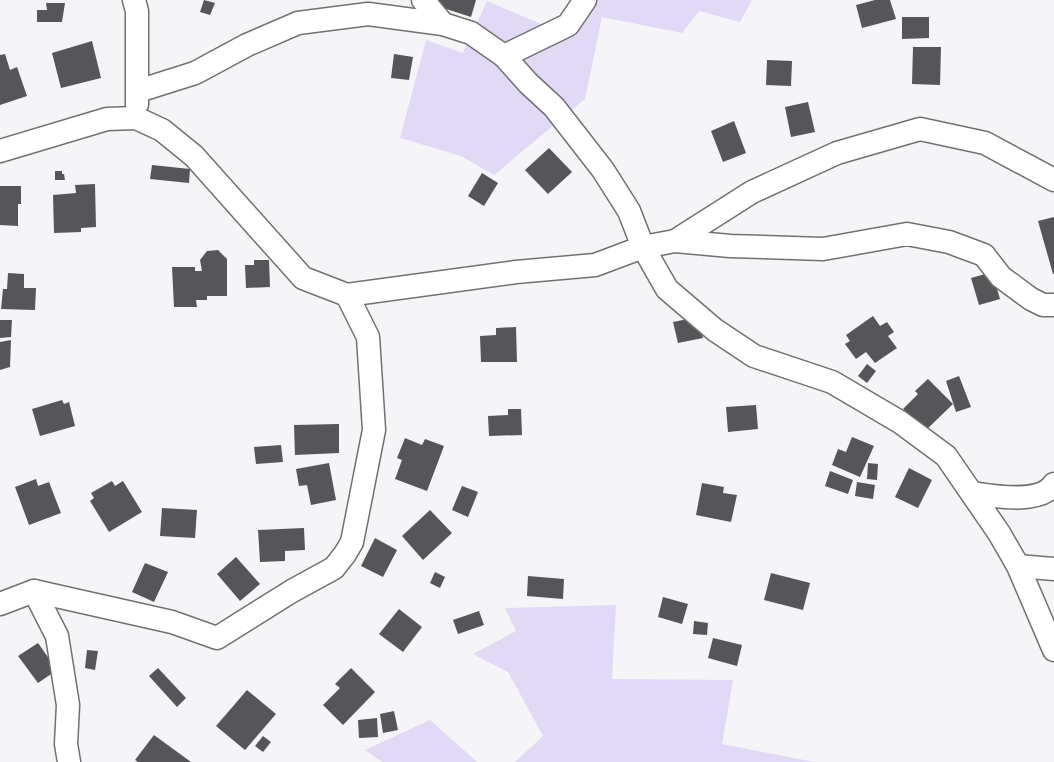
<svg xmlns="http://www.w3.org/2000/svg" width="1054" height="762" font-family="Figtree,sans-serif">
  <rect width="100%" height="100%" fill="#f5f4f7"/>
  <g fill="#e1d9f6">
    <polygon points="576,0 752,0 740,22 699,11 682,33 602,17 585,99 494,175 461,156 400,138 426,40 463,53 487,1 562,33"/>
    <polygon points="616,605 612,679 733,680 722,744 814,762 515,762 543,736 508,672 473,654 516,631 505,608"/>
    <polygon points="430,720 477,762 382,762 365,750"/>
  </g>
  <g fill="#565558">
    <polygon points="204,0 215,3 210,15 200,12"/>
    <polygon points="439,0 476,0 471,17 437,6"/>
    <polygon points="875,0 890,0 896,19 862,28 856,5"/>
    <polygon points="46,3 65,3 62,22 37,22 37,10 47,10"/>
    <polygon points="902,17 929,17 929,38 902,39"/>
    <polygon points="92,41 101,78 61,88 52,53"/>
    <polygon points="913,47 941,47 940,85 912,84"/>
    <polygon points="5,54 10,70 17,67 27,96 0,105 0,55"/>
    <polygon points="394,54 413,57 409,80 391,78"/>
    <polygon points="767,60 792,61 791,86 766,85"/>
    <polygon points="808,102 815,132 791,137 785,107"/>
    <polygon points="734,121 746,153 723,162 711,131"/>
    <polygon points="549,148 572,172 548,194 525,170"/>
    <polygon points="152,165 190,169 189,183 150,179"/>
    <polygon points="55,171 62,171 62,174 64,174 65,180 55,180"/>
    <polygon points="482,173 498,183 484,206 468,196"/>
    <polygon points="95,184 96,227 81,228 81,232 54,233 53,195 76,193 75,185"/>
    <polygon points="0,186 21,186 21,204 18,204 18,226 0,225"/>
    <polygon points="1054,217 1054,274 1053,274 1038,221"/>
    <polygon points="218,250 227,259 227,296 207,296 207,300 196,300 197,307 174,307 172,267 195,267 195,271 202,271 200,260 207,251"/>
    <polygon points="254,260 269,260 270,287 246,288 245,265 254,265"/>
    <polygon points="992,272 1000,299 979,305 971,278"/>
    <polygon points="8,273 24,274 24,288 36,288 35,310 1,309 3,289 7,289"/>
    <polygon points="873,316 880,326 887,322 894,332 888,336 897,348 875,363 866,352 856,359 845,344 850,341 846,335"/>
    <polygon points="698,317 703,338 678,343 673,322"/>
    <polygon points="0,320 12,320 11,337 0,338"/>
    <polygon points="516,327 517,362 481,362 480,336 496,335 496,328"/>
    <polygon points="11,340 10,367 0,370 0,342"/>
    <polygon points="867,364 876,371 867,383 858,376"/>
    <polygon points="959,376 971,407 956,412 946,381"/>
    <polygon points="928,379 953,404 925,431 903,409 918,394 915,391"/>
    <polygon points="62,400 64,404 69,402 75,426 40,436 32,409"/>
    <polygon points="756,405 758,429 728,432 726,407"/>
    <polygon points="508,409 521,409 522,435 489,436 488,416 508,415"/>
    <polygon points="339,424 339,453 295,455 294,425"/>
    <polygon points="852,437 874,446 860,477 832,465 838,449 846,452"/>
    <polygon points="405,438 422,445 425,439 444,446 427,491 395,479 402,460 397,458"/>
    <polygon points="281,445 283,462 256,464 254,447"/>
    <polygon points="329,463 336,500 311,505 307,485 299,486 296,469"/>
    <polygon points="868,463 878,464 877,480 867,479"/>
    <polygon points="909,468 932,480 918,508 895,497"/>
    <polygon points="830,471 853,480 848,494 825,486"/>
    <polygon points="36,479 38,486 49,482 61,513 29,525 15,487"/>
    <polygon points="112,481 115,486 123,481 142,512 109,532 90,501 94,498 91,493"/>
    <polygon points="857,482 875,485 873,499 855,496"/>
    <polygon points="702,483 724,487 723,493 737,495 731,522 696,515"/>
    <polygon points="462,486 478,492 468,517 452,510"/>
    <polygon points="162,508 197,510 195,538 160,536"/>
    <polygon points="430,510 452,533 423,560 402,536"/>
    <polygon points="304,528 305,550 285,551 285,561 260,562 258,530"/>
    <polygon points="375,538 397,550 383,577 361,566"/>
    <polygon points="236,557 260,584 240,601 217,574"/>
    <polygon points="145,563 168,572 154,602 132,592"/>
    <polygon points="435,572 445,577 440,588 430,583"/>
    <polygon points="771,573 810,583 803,610 764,600"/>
    <polygon points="528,576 564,579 563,599 527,596"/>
    <polygon points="663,597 688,604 682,624 658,617"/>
    <polygon points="399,609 422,627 403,652 379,634"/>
    <polygon points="479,611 484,625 458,634 453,620"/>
    <polygon points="694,621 708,623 707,635 693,634"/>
    <polygon points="713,638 742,645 737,666 708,658"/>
    <polygon points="38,643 57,670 38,683 18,656"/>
    <polygon points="87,650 98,651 95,670 85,668"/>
    <polygon points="158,668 186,698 177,707 149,676"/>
    <polygon points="351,668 375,692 343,725 323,705 340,688 335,684"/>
    <polygon points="247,690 276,714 245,750 216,726"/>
    <polygon points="394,711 398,730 383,733 380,714"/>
    <polygon points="377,718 378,737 359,738 358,720"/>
    <polygon points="154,735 191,762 138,762 135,760"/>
    <polygon points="263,736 271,742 263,752 255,746"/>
  </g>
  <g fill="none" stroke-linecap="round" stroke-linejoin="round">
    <g stroke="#717173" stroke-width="25">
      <g id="street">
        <polyline points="134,0 137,11 137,104"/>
        <polyline points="423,0 443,24"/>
        <polyline points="504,56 568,25 585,0"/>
        <polyline points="138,91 195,73 247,45 298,23 368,14 443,24 471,33 504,56 528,83 554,107 603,170 629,211 643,247 667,289 715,330 754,356 832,382 900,422 946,456 999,533 1018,566 1054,650"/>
        <polyline points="0,151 107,119 136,118 162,130 194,156 303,278 347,295 368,337 374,430 352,542 345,554 334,568 292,591 217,638 172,622 34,591 0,604"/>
        <polyline points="675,241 752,192 837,153 920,129 985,143 1054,180"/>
        <polyline points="347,295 516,272 595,265 643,247 675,241 730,246 823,249 907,234 949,242 984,255 1001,277 1031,299 1043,305 1054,305"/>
        <path d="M 972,493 C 993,496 1040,505 1054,484"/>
        <polyline points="1018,566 1054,569"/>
        <polyline points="34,591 57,636 68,705 66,744 69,762"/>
      </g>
    </g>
    <use href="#street" stroke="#fff" stroke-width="22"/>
  </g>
</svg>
